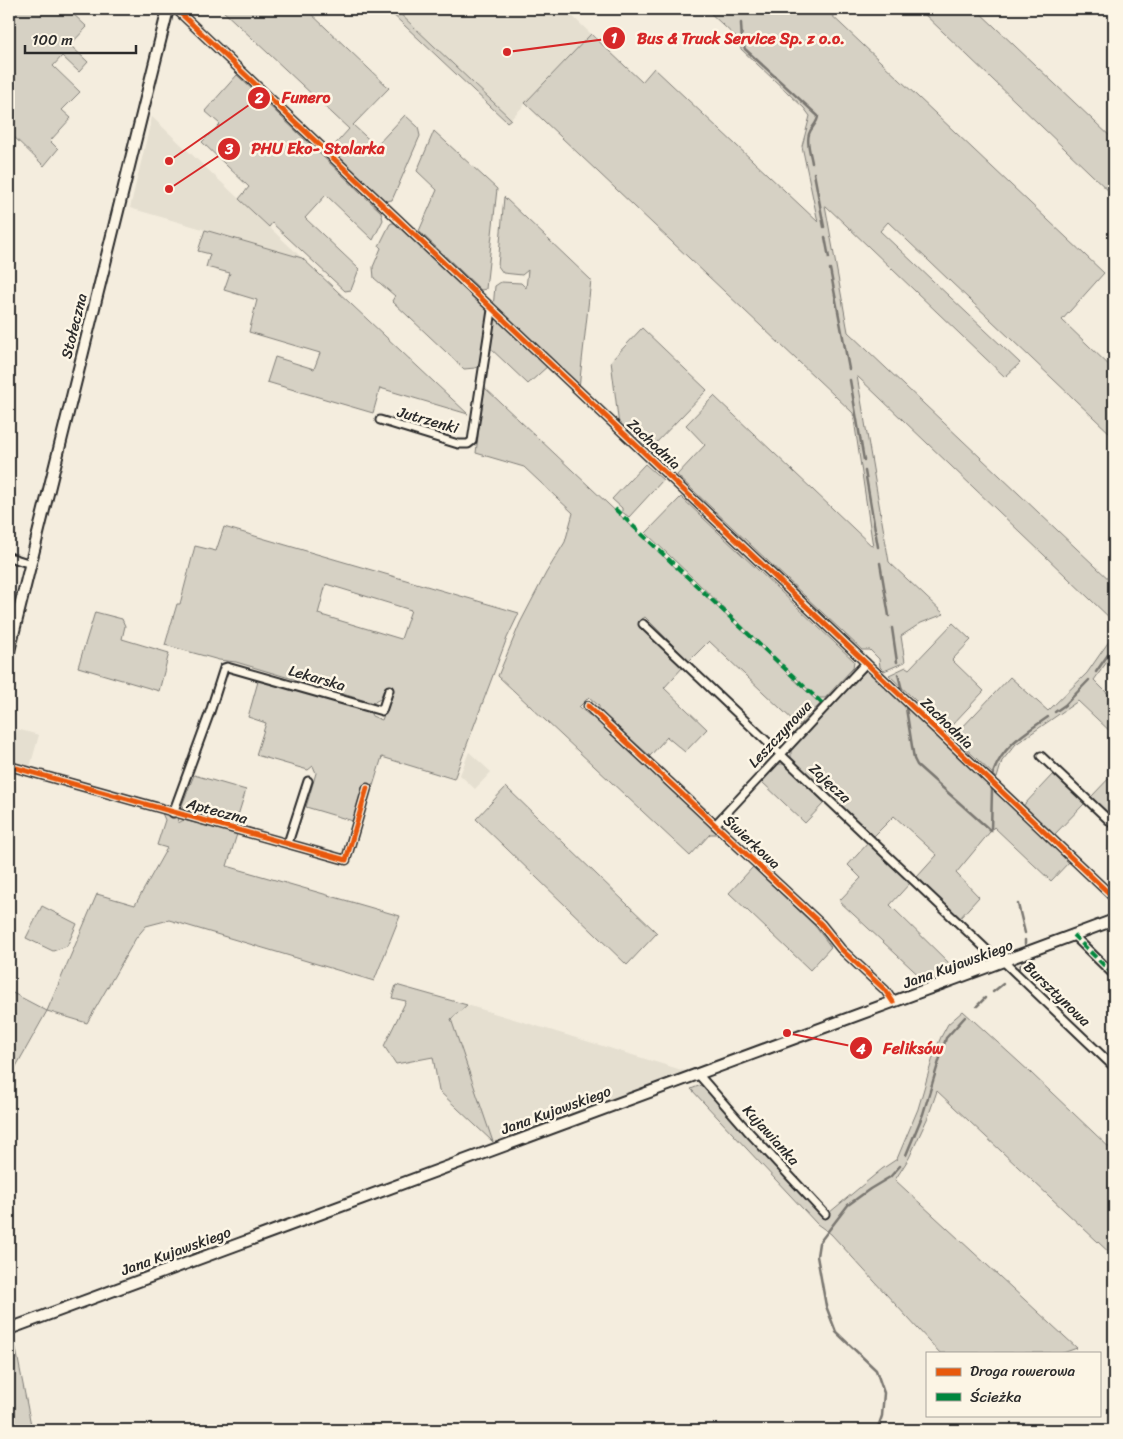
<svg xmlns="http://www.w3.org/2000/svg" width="1123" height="1439" font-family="Sriracha,sans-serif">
  <rect width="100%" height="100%" fill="#f4edde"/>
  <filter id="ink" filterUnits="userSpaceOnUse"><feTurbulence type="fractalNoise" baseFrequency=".02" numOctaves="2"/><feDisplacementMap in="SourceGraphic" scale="10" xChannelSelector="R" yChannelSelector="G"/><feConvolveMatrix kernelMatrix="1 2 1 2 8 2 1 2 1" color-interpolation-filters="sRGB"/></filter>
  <g filter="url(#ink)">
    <g fill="#e5dfd0">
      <polygon points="395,9 565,9 591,34 511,119"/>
      <polygon points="152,117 302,258 130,208"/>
      <polygon points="9,727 39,735 30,767 9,761"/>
      <polygon points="469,752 491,772 475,789 460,775"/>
      <polygon points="467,1005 685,1071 493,1142 450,1018"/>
    </g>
    <g fill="#d6d1c4" stroke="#807e78" fill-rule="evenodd">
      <polygon points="9,9 68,9 87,27 70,45 88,62 79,72 62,56 53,66 80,92 62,110 71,118 50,141 58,149 44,166 9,132"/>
      <polygon points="221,9 306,9 389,88 353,125 376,146 405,115 418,127 420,136 392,200 385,201 331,149 349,129"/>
      <polygon points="387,9 395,9 511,119 507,122"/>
      <polygon points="706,9 825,9 1104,273 1062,320 1114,370 1114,437 888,222 880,231 1020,363 1005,377 825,205 848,332 1114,584 1114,622 857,376 889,562 944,614 921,623 901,636 905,662 884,671 880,667 879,659 870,650 862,650 677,475 705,445 686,425 714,396 873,547 853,413 525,103 591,34 642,82 654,68 818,222 802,146 810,116 804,108 741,49 739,40"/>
      <polygon points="919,9 976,9 1114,140 1114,196"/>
      <polygon points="237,75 381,212 383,220 373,240 326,195 305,218 359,269 351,290 345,291 272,223 269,227 239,199 249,187 202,142 220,124 205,111"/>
      <polygon points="434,131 497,189 486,289 481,290 419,231 437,190 417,171"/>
      <polygon points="504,197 591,280 579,388 493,308 495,286 501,282 521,283 526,288 528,270 522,275 503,273 498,266"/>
      <polygon points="392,223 395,223 486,309 488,313 480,366 475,368 464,369 392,301 395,296 374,278 373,267 381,248 379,246 390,224"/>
      <polygon points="205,230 302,258 468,414 380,388 373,413 267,382 275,357 314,369 320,353 249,332 257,300 224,290 230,273 206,267 210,254 198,251"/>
      <polygon points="498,318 549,365 528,384 489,347 493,319"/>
      <polygon points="642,328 707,390 654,445 646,446 627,428 619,426 611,361"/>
      <polygon points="484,387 820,704 799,726 709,641 689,661 645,617 638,622 683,667 664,688 707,729 685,752 667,737 650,756 599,710 599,706 589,697 579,707 589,715 593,716 718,834 710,834 690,856 498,676 520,623 546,573 565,542 573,513 524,467 476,453"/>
      <polygon points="645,464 663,480 629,517 622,512 622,508 612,499"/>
      <path d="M 681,497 L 854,661 L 853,668 L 825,698 L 817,698 C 760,644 704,588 646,533 Z"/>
      <path d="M 224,527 L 519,613 L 507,638 L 454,779 L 382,757 L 372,789 L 369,783 L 363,787 L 353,821 L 306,807 L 316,773 L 313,766 L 308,770 L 256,755 L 266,723 L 248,717 L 259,678 L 370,711 L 372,716 L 382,720 L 393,690 L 385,687 L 380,699 L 373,703 L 236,662 L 219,660 L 165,645 L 177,604 L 180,604 L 195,546 L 216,551 ZM 326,584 L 411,610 L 401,639 L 318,614 Z"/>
      <polygon points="95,612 122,619 125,626 122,639 169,653 159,691 78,667"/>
      <polygon points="953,623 971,640 952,660 984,691 951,726 943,727 889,675 906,667 909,669"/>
      <polygon points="1114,634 1114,652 1094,680 1114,700 1114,735 1078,701 1016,744 1002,761 997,778 958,741 957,733 1010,677 1048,711 1087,673"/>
      <polygon points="870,670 1071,860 1051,881 994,827 956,873 979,897 960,918 917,877 937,855 894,816 874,836 791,758 791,750 864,672"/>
      <polygon points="777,764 785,764 825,802 805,823 761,781"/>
      <polygon points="1054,773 1085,803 1052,837 1022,807"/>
      <polygon points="1113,774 1114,775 1114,819 1091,797"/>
      <polygon points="194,775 246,790 235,825 187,812 182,805"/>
      <polygon points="506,787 657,933 627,965 476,819"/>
      <polygon points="162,813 179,818 178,823 184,820 237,834 227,866 400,916 374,981 169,920 146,926 136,938 87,1023 47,1011 9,1079 9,991 47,1011 97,894 135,905 167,848 157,845 165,820"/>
      <polygon points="868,843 910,883 890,905 957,971 926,982 839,901 861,878 848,865"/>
      <polygon points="753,867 815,926 831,947 810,970 729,893"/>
      <polygon points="42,906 77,924 67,946 53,951 26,938"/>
      <polygon points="396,985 467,1005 451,1019 493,1142 439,1091 433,1057 396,1064 384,1046 406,1001 392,998"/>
      <polygon points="963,1011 1031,1073 1114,1152 1114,1257 937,1091 928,1117 909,1158 895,1180 1077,1348 1063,1353 940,1353 831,1234 817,1224 691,1089 701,1085 824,1217 882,1169 897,1159 918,1109 934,1054 941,1037 948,1024"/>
      <polygon points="14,1339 32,1430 9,1430 9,1341"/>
    </g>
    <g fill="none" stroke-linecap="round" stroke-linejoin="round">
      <g stroke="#7a7771" stroke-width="2.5">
        <polyline points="740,9 741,10"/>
        <path d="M 741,23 L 742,42 L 745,49 L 818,116 C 818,123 811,127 809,134 C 806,143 811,155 812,163"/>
        <polyline points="10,59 12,33 12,18"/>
        <polyline points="814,173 824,227"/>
        <polyline points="825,237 829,258"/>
        <polyline points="830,269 849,369"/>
        <polyline points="850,380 864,460"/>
        <polyline points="865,471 878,547"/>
        <polyline points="880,563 889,616"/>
        <polyline points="892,628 897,662"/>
        <polyline points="1096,672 1114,646"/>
        <polyline points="898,674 903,694"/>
        <polyline points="906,708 914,759 917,765 991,831"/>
        <polyline points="1055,712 1065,705 1089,680"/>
        <path d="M 992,777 C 1000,747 1025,733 1048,717"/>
        <polyline points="991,831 992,789"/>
        <polyline points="1018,904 1025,933"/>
        <polyline points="1025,944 1025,940"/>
        <polyline points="1019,968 1021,965"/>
        <polyline points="993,992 1003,984"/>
        <polyline points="977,1006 985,998"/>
        <polyline points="906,1155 923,1114 946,1038 965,1017"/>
        <polyline points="877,1430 882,1416 884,1393 876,1370 836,1332 826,1306 817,1256 819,1243 848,1205 870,1189 890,1177 900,1166"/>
      </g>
      <g stroke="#2b2b2b" stroke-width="11">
        <g id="street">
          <polyline points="176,9 1114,898"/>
          <polyline points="380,420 458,444 468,444 472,441 492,310"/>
          <polyline points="9,557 31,564"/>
          <polyline points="643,624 987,950 997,963"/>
          <polyline points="588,706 821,924 841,949 885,990 893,1002"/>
          <polyline points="1041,756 1114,825"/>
          <polyline points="9,766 346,860 367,788"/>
          <polyline points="173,813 210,712 224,668 227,667 382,711 389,690"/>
          <polyline points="715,825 866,663"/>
          <polyline points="288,843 308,781"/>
          <polyline points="1073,935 1114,975"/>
          <polyline points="1003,961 1114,1067"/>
          <polyline points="698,1074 747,1130 825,1214"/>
        </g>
      </g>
      <g stroke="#2b2b2b" stroke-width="14">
        <g id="secondary">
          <polyline points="9,651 168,9"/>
          <polyline points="9,1329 1114,920"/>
        </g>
      </g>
      <use href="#street" stroke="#fcf5e5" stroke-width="7"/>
      <use href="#secondary" stroke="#fcf5e5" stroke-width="10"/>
      <g stroke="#00873e" stroke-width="4" stroke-dasharray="8 4" stroke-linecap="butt">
        <polyline points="615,509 825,706"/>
        <polyline points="1073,935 1114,975"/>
      </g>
      <g stroke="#fcf5e5" stroke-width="8">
        <g id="cycleway">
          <polyline points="176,9 1114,898"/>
          <polyline points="588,706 821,924 841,949 885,990 893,1002"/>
          <polyline points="9,766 346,860 367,788"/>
        </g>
      </g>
      <use href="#cycleway" stroke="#e8590c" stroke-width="5"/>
    </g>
  </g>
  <g text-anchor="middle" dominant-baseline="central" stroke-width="5" stroke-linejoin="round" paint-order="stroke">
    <g font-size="15" fill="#2b2b2b" stroke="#fcf5e5">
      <text transform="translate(74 326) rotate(-76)">Stołeczna</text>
      <text transform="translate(428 420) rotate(16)">Jutrzenki</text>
      <text transform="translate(654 444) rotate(43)">Zachodnia</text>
      <text transform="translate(317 678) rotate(16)">Lekarska</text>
      <text transform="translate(947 723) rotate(44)">Zachodnia</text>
      <text transform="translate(780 734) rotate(-47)">Leszczynowa</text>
      <text transform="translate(830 783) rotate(43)">Zajęcza</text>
      <text transform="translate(217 811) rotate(15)">Apteczna</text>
      <text transform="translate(752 842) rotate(43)">Świerkowa</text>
      <text transform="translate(958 964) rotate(-20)">Jana Kujawskiego</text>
      <text transform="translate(1057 994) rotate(44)">Bursztynowa</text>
      <text transform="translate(556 1110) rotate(-20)">Jana Kujawskiego</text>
      <text transform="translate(771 1135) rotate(48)">Kujawianka</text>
      <text transform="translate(176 1251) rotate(-20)">Jana Kujawskiego</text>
    </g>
  </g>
  <path fill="none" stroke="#d62828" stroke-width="2" d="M507 52L614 38M169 161L259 98M169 189L229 149M787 1033L861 1048"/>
  <g fill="#d62828" stroke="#fcf5e5" stroke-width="2">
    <circle cx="507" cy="52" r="5"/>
    <circle cx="169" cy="161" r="5"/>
    <circle cx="169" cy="189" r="5"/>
    <circle cx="787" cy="1033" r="5"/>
    <circle cx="614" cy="38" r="12"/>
    <circle cx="259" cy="98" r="12"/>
    <circle cx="229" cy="149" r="12"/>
    <circle cx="861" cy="1048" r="12"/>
  </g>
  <g font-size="15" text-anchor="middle" font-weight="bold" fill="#fff">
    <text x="614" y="43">1</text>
    <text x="259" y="103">2</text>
    <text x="229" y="154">3</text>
    <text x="861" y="1054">4</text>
  </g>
  <g font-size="16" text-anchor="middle" font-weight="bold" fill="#d62828" stroke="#fcf5e5" stroke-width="5" stroke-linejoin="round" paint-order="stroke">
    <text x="741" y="44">Bus &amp; Truck Service Sp. z o.o.</text>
    <text x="306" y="103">Funero</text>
    <text x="318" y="154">PHU Eko- Stolarka</text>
    <text x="913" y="1054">Feliksów</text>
  </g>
  <rect width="1123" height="1439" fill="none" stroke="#fcf5e5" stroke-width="30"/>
  <rect x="15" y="15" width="1093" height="1409" fill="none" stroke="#2b2b2b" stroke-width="2" filter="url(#ink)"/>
  <rect x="926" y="1352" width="175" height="65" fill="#fcf5e5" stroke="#a8a49b"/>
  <rect x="936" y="1368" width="25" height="8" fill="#e8590c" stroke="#a8a49b"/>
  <text x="970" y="1376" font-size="15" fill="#2b2b2b">Droga rowerowa</text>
  <rect x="936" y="1393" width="25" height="8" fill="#00873e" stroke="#a8a49b"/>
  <text x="970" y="1402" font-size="15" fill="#2b2b2b">Ścieżka</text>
  <path d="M25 45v8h111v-8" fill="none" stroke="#2b2b2b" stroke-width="2.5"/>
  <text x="32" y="45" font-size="15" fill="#2b2b2b" stroke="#fcf5e5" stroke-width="4" paint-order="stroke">100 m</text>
</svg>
